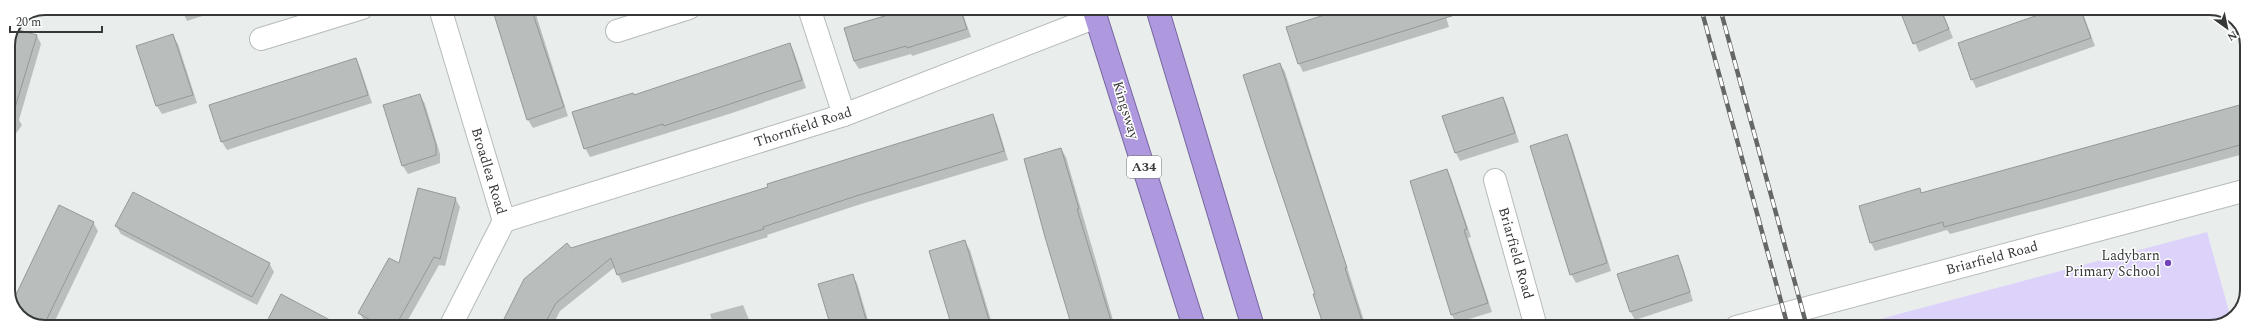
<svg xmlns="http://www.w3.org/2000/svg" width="2255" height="335" font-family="Spectral,serif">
  <rect width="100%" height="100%" fill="#e9eeed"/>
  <polygon fill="#dcd2fa" points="2207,232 2230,315 2236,314 2234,318 2209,327 1883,327 1880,319"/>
  <g fill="#0003">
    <polygon points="181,8 227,8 187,21"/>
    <polygon points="493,8 534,8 568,116 533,128 528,120 508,61 511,60"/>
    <polygon points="908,8 961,8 971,37 912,56 911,54 859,69 854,61 845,28"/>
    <polygon points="1443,8 1449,27 1303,72 1299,64"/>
    <polygon points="1900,8 1941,8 1953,38 1919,52"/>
    <polygon points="2061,8 2081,8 2095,46 1976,88 1972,79"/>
    <polygon points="15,29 37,36 41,44 19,120 22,125 8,145 8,46"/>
    <polygon points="173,36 178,44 197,103 162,114 157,106 138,47"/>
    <polygon points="790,44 794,52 806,88 729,114 590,157 585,148 634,96"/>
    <polygon points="356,59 360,67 372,103 227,150 222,142 211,106"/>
    <polygon points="1280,64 1285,72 1366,327 1325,327 1316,294"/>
    <polygon points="420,95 425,104 440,154 440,163 408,174 403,166"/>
    <polygon points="1503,98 1507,106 1519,142 1460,161 1456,153"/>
    <polygon points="2247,104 2247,153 1950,234 1947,230 1875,251 1871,243 1860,207 1919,190 1922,194"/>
    <polygon points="992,116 997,124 1008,160 861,204 767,235 768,237 622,283 615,267 560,311 552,327 501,327 571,250"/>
    <polygon points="1566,135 1571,143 1611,271 1576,283 1571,274"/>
    <polygon points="1061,149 1066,157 1115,327 1074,327"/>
    <polygon points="1447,170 1451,178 1471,237 1468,238 1492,312 1456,323 1452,315 1412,182"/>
    <polygon points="455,198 460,207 445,266 439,265 404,327 374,327 364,321 360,313"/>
    <polygon points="93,222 98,231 52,327 41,327 19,316 13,304"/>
    <polygon points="116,226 269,263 274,272 257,305 121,234"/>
    <polygon points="965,242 970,250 993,327 953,327"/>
    <polygon points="1677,257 1682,265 1693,301 1635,320 1630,311"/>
    <polygon points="852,275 857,283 870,327 832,327"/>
    <polygon points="743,305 752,327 714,327 710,314"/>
  </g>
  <g fill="#b9bebc" stroke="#949997">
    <polygon points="492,8 531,8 564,107 527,120"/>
    <polygon points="893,8 960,8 967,29 907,48 906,46 854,61 844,28 895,13"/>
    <polygon points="1347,8 1457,8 1458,14 1298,64 1286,27"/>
    <polygon points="1899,8 1940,8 1949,29 1913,44"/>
    <polygon points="2058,8 2080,8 2091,38 1971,80 1958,43"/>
    <polygon points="15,29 37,35 14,111 8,110 8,46"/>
    <polygon points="173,34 193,95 156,106 136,46"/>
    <polygon points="790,43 802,80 664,126 663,124 584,149 572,112 633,93 634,95"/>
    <polygon points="356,58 368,95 221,142 209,105"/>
    <polygon points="1280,63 1347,268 1345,268 1364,327 1324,327 1313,294 1315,294 1267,150 1243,75"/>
    <polygon points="420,94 436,145 436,155 402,166 383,105"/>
    <polygon points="1503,97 1515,133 1455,153 1442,116"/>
    <polygon points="2247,103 2247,143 2036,202 1944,227 1943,222 1870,243 1859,206 1920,188 1921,193"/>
    <polygon points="993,114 1004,151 856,196 763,227 764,229 617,275 611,258 556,303 543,327 500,327 524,279 567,243 571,248 768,187 767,184"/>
    <polygon points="1567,134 1607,263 1570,275 1530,146"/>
    <polygon points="1061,148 1079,209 1077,209 1113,327 1072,327 1045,237 1024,159"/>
    <polygon points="1447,169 1467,229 1464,230 1488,303 1451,315 1410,181"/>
    <polygon points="418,188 456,198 440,259 434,257 395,327 383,327 358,313 389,258 399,263"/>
    <polygon points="133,192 270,263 252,297 115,226"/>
    <polygon points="59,205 94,222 43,327 41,327 19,316 12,303"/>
    <polygon points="965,240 991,327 952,327 929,251"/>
    <polygon points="1678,255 1690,292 1630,312 1617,274"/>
    <polygon points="853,274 868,327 831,327 818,284"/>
    <polygon points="281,294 343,327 264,327"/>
  </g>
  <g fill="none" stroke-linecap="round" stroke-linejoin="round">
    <g stroke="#b6bbb9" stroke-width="24">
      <g id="minor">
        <polyline points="440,8 504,221 450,327"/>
        <polyline points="809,8 844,115"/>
        <polyline points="617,31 689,8"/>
        <polyline points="261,39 362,8"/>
        <polyline points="1495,180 1536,327"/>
        <polyline points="504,221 844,115 1096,17"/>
        <polyline points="1736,327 2247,190"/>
      </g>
    </g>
    <g stroke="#77669f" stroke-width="24">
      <g id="trunk">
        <polyline points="1093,8 1194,327"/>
        <polyline points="1157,8 1253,327"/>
      </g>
    </g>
    <use href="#minor" stroke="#fff" stroke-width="22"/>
    <use href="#trunk" stroke="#ae98de" stroke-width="22"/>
    <g stroke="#656767" stroke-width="4.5">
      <g id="rail">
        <polyline points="1701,8 1788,327"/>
        <polyline points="1720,8 1807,327"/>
      </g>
    </g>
    <use href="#rail" stroke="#fff" stroke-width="3" stroke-dasharray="9" stroke-linecap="butt"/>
  </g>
  <circle fill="#7043bb" stroke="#fff" stroke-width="1.5" cx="2168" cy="263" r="4"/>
  <g text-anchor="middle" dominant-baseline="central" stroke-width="3" stroke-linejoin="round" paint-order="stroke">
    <rect fill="#fff" stroke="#737474" stroke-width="1" x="1127" y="156" width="34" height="22" rx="3"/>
    <g font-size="13" font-weight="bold" fill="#373939">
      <text x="1144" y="167">A34</text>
    </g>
    <g font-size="14" fill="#373939" stroke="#fff">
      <text transform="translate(1126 110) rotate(73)">Kingsway</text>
      <text transform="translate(803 127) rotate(-18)">Thornfield Road</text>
      <text transform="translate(489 171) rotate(73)">Broadlea Road</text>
      <text transform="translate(1516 253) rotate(74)">Briarfield Road</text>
      <text transform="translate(1992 258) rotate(-15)">Briarfield Road</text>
    </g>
    <g font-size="14" fill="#373939" stroke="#fff" text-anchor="end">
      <text x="2160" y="255">Ladybarn<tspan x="2160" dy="16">Primary School</tspan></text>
    </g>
  </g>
  <path d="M0 0H2255V335H0ZM45 15H2210A30 30 0 0 1 2240 45V290A30 30 0 0 1 2210 320H45A30 30 0 0 1 15 290V45A30 30 0 0 1 45 15Z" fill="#fff" fill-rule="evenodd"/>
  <path fill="none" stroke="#373939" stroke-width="2" d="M45 15H2210A30 30 0 0 1 2240 45V290A30 30 0 0 1 2210 320H45A30 30 0 0 1 15 290V45A30 30 0 0 1 45 15Z"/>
  <g transform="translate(2227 28) rotate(147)" stroke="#ffffff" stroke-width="3" paint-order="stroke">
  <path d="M0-3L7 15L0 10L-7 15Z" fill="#373939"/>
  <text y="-6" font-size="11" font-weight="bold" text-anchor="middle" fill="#373939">N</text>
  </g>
  <path d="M10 26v6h92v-6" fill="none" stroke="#373939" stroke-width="2"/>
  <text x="16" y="26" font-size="12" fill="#373939" stroke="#ffffff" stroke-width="3" paint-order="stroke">20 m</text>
</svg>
